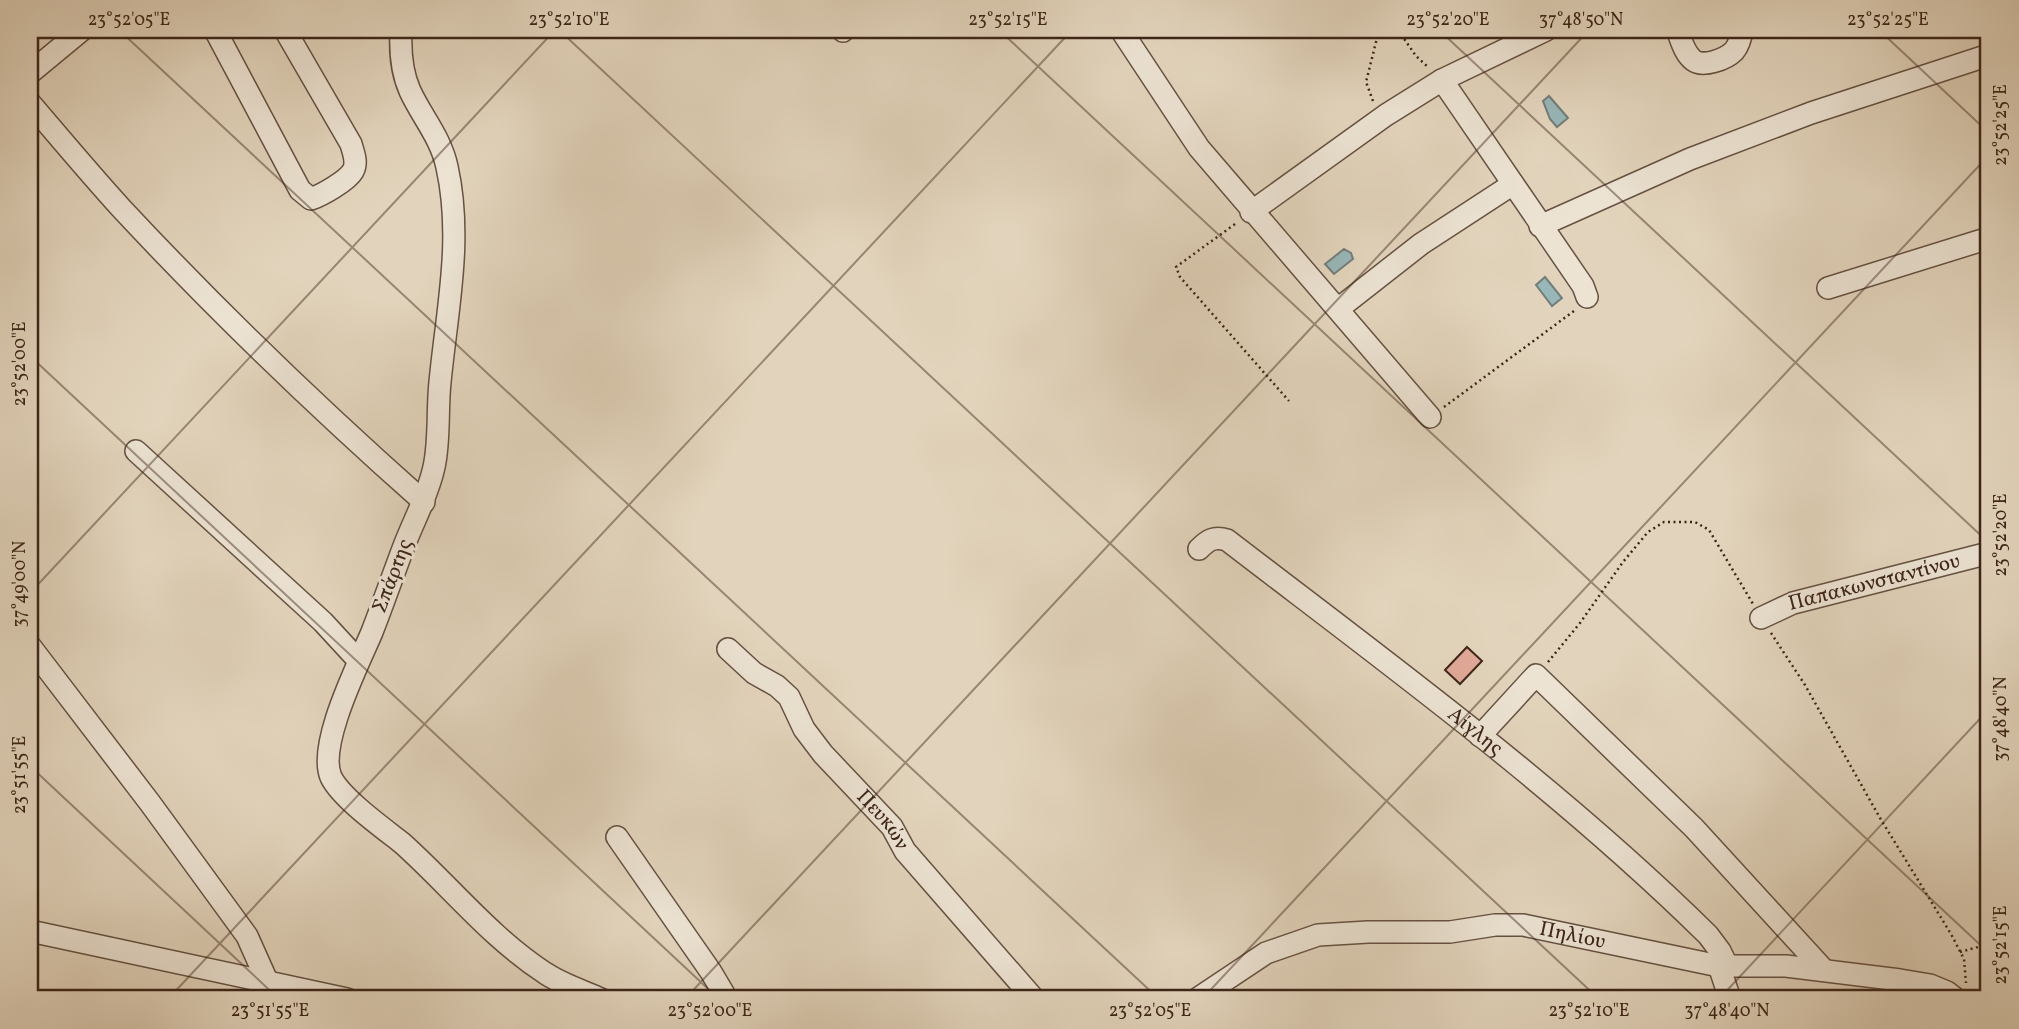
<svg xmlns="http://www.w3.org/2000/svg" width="2019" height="1029" font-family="Vollkorn,serif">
  <rect width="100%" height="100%" fill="#e2d4bc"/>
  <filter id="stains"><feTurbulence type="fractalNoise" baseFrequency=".00286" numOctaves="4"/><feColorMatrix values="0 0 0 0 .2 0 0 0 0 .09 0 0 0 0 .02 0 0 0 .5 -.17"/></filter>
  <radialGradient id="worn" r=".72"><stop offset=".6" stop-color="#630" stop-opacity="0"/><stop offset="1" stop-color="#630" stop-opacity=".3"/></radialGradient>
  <g fill="#97b7b9" stroke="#737d79" stroke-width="2">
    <polygon points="1549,96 1568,118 1557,127 1550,119 1543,101"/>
    <polygon points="1344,249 1351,253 1353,259 1334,274 1325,264"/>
    <polygon points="1545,277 1562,298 1552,306 1536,285"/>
  </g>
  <polygon fill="#e0a999" stroke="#3d2519" stroke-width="2" points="1467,647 1482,661 1460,684 1445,670"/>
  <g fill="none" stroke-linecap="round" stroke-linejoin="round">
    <g stroke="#665142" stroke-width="24">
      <g id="minor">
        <path d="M 215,30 L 300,190 L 311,199 C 322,195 347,181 353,171 C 358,162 353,152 351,144 L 285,30"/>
        <path d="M 401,30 C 400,51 401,71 410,91 C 422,117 441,138 447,167 C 463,239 447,310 440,382 C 437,410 440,440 434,467 C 428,495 414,520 404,546 C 393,575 383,604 372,632 C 359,663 317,745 331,777 C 341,798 383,828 402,843 C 450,886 490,937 545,973 C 561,984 583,991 601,999"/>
        <polyline points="842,30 843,31"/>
        <polyline points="1121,30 1199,148 1430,417"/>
        <path d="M 1677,30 C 1681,39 1684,53 1693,60 C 1703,68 1726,59 1734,51 C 1739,45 1741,37 1742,30"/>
        <polyline points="30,73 82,30"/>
        <polyline points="1442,80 1583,286 1587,297"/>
        <path d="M 30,103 C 60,138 90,174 121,208 C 217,311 319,409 424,502"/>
        <polyline points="1251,212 1386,115 1442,80 1546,30"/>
        <polyline points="1540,226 1690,159 1811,113 1989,55"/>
        <polyline points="1828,288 1989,238"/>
        <polyline points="1338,309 1421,244 1513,184"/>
        <polyline points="136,451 323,622 358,660"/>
        <path id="s1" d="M 1199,549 C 1208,540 1214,536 1227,540 C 1391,666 1560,789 1708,935 L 1720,951 L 1728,967"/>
        <path id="s2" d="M 1761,618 L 1793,603 L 1989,553"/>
        <polyline points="30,646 150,803 247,936 268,983"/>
        <path id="s3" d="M 728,649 L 754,673 L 777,686 L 789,697 L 804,729 L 823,754 L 892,827 L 905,851 L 1034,999"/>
        <polyline points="1480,736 1536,675 1694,828 1824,970"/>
        <polyline points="617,837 711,972 727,999"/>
        <polyline points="30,931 347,999"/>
        <polyline points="1719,966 1730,999"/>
        <path id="s4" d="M 1197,999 L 1266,953 L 1318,935 L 1368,932 L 1450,932 L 1495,925 L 1523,925 L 1719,966 L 1786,966 L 1900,980 L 1930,985 L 1947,992 L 1956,999"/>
      </g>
    </g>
    <g stroke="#3d2519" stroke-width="2.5" stroke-dasharray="2 3.5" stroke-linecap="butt">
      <polyline points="1398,30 1416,56 1429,68"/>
      <polyline points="1373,101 1366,82 1379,30"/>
      <polyline points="1235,224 1176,267 1180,277 1289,401"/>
      <polyline points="1444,407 1574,311"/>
      <polyline points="1771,633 1805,685 1880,818 1951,934 1964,959 1966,983"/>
      <polyline points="1548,662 1580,623 1623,562 1648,532 1664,522 1695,522 1709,530 1753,604"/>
      <polyline points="1960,952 1989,944"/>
      <polyline points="1459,999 1489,999"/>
    </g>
    <use href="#minor" stroke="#ece3d3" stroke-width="21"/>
  </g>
  <path fill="none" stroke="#3d2519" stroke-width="2" stroke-opacity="0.45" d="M 119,30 L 1159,999M 559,30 L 1599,999M 999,30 L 1989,953M 1439,30 L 1989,543M 1879,30 L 1989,133M 30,39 L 38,30M 30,356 L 719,999M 30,593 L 555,30M 30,766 L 279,999M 168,999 L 1072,30M 685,999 L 1589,30M 1202,999 L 1989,155M 1719,999 L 1989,709"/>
  <g text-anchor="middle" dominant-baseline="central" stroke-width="6" stroke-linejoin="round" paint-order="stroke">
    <g font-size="21" fill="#3d2519" stroke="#ece3d3">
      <text transform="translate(393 576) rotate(-69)">Σπάρτης</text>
      <text stroke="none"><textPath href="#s2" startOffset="119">Παπακωνσταντίνου</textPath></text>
      <text stroke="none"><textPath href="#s1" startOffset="345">Αίγλης</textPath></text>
      <text stroke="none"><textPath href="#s3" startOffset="234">Πευκών</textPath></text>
      <text stroke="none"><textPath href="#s4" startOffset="394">Πηλίου</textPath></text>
    </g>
  </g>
  <rect width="2019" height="1029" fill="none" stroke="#e2d4bc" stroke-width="77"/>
  <rect x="38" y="38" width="1942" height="952" fill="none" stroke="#3d2519" stroke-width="2.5"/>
  <g font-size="18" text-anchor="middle" fill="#3d2519">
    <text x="129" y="25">23°52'05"E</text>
    <text x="569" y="25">23°52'10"E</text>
    <text x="1008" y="25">23°52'15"E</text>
    <text x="1448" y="25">23°52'20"E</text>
    <text x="1581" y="25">37°48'50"N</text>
    <text x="1888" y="25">23°52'25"E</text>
    <text transform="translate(2000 125) rotate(-90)" y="6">23°52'25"E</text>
    <text transform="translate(19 364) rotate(-90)" y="6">23°52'00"E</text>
    <text transform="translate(2000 535) rotate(-90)" y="6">23°52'20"E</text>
    <text transform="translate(19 584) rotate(-90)" y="6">37°49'00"N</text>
    <text transform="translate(2000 719) rotate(-90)" y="6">37°48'40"N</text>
    <text transform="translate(19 775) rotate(-90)" y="6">23°51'55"E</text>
    <text transform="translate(2000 945) rotate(-90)" y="6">23°52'15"E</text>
    <text x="270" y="1016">23°51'55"E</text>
    <text x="710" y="1016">23°52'00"E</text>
    <text x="1150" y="1016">23°52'05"E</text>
    <text x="1589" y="1016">23°52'10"E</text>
    <text x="1727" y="1016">37°48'40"N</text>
  </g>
  <rect width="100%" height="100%" filter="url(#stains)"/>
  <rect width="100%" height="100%" fill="url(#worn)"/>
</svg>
